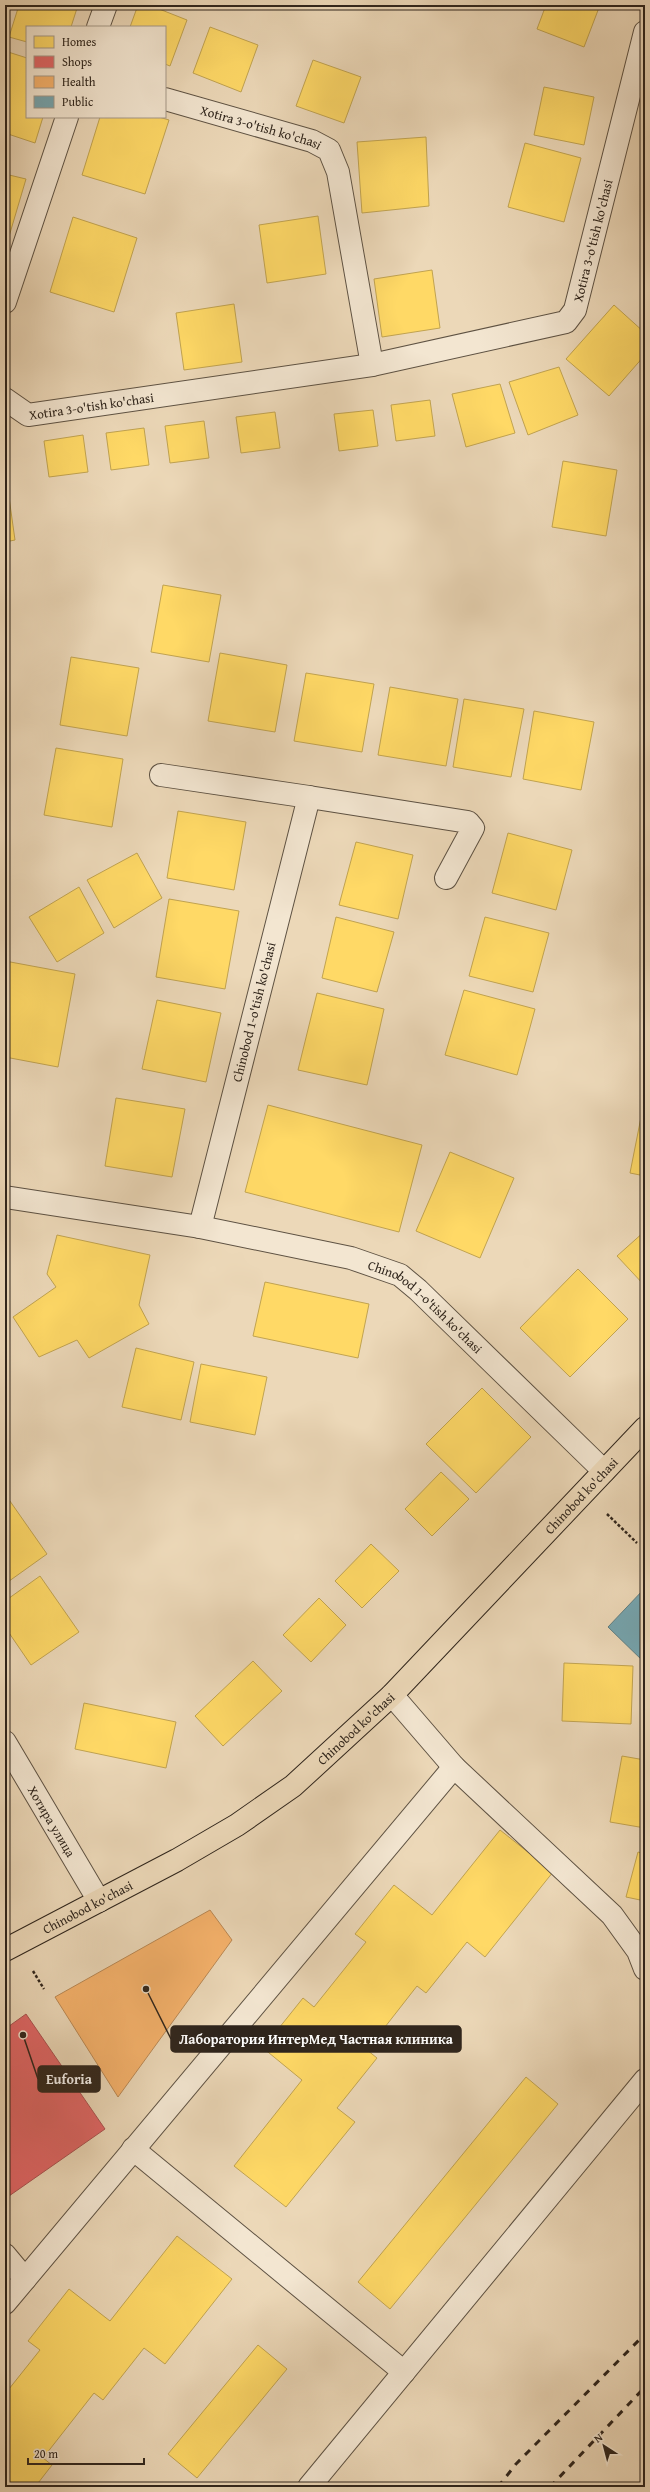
<svg xmlns="http://www.w3.org/2000/svg" width="650" height="2492" font-family="'Gentium Book Plus',serif">
  <rect width="100%" height="100%" fill="#ecd8b8"/>
  <filter id="stains"><feTurbulence type="fractalNoise" baseFrequency=".005" numOctaves="4"/><feColorMatrix values="0 0 0 0 .2 0 0 0 0 .09 0 0 0 0 .02 0 0 0 .5 -.17"/></filter>
  <radialGradient id="worn" r=".72"><stop offset=".6" stop-color="#630" stop-opacity="0"/><stop offset="1" stop-color="#630" stop-opacity=".3"/></radialGradient>
  <g fill="#ffd966" stroke="#c1a350">
    <polygon points="19,5 78,5 71,27 27,27 27,42 9,37"/>
    <polygon points="138,5 149,5 187,20 170,66 165,64 165,27 130,27"/>
    <polygon points="546,5 600,5 584,47 537,29"/>
    <polygon points="210,27 258,45 241,92 193,73"/>
    <polygon points="5,51 27,58 27,117 43,117 35,143 5,133"/>
    <polygon points="313,60 361,77 344,123 296,106"/>
    <polygon points="544,87 594,97 584,145 534,135"/>
    <polygon points="100,117 159,117 169,120 145,194 82,175"/>
    <polygon points="426,137 429,206 362,213 357,142"/>
    <polygon points="525,143 581,158 564,222 508,207"/>
    <polygon points="5,174 26,179 5,250"/>
    <polygon points="318,216 326,274 267,283 259,225"/>
    <polygon points="73,217 137,238 114,312 50,292"/>
    <polygon points="432,270 440,328 382,337 374,279"/>
    <polygon points="234,304 242,362 184,370 176,313"/>
    <polygon points="614,305 645,333 645,355 609,396 566,359"/>
    <polygon points="559,367 578,415 528,435 509,382"/>
    <polygon points="500,384 515,433 466,447 452,394"/>
    <polygon points="430,400 435,436 396,441 391,405"/>
    <polygon points="373,410 378,446 339,451 334,414"/>
    <polygon points="275,412 280,448 241,453 236,417"/>
    <polygon points="204,421 209,458 170,463 165,426"/>
    <polygon points="5,426 9,432 5,435"/>
    <polygon points="144,428 149,465 111,470 106,433"/>
    <polygon points="83,435 88,472 49,477 44,441"/>
    <polygon points="563,461 617,470 606,536 552,527"/>
    <polygon points="5,483 7,483 15,540 5,542"/>
    <polygon points="163,585 221,595 209,662 151,652"/>
    <polygon points="220,653 287,665 275,732 208,721"/>
    <polygon points="71,657 139,668 127,736 60,725"/>
    <polygon points="306,673 374,684 362,752 294,741"/>
    <polygon points="390,687 458,699 446,766 378,755"/>
    <polygon points="464,699 524,709 511,777 453,767"/>
    <polygon points="534,711 594,722 581,790 523,779"/>
    <polygon points="56,748 123,759 112,827 44,815"/>
    <polygon points="178,811 246,822 234,890 167,878"/>
    <polygon points="508,833 572,850 556,910 492,893"/>
    <polygon points="356,842 413,855 398,919 339,905"/>
    <polygon points="137,853 162,898 114,928 87,880"/>
    <polygon points="79,887 104,933 57,962 29,917"/>
    <polygon points="169,899 239,911 225,989 156,977"/>
    <polygon points="336,917 394,932 377,992 322,978"/>
    <polygon points="485,917 549,933 533,992 469,976"/>
    <polygon points="5,961 75,974 58,1067 5,1057"/>
    <polygon points="464,990 535,1009 517,1075 445,1055"/>
    <polygon points="317,993 384,1009 367,1085 298,1070"/>
    <polygon points="157,1000 221,1013 206,1082 142,1069"/>
    <polygon points="5,1086 9,1087 5,1111"/>
    <polygon points="645,1097 645,1176 630,1173"/>
    <polygon points="116,1098 185,1109 172,1177 105,1166"/>
    <polygon points="268,1105 422,1145 399,1232 245,1192"/>
    <polygon points="450,1152 514,1178 480,1258 416,1231"/>
    <polygon points="645,1231 645,1286 617,1256"/>
    <polygon points="57,1235 150,1255 139,1305 149,1324 89,1358 77,1340 39,1357 13,1317 56,1287 47,1274"/>
    <polygon points="578,1269 628,1319 570,1377 520,1328"/>
    <polygon points="265,1282 369,1304 358,1358 253,1336"/>
    <polygon points="136,1348 194,1362 181,1420 122,1407"/>
    <polygon points="201,1364 267,1377 255,1435 190,1422"/>
    <polygon points="482,1388 531,1437 476,1493 426,1444"/>
    <polygon points="441,1472 469,1499 432,1536 405,1509"/>
    <polygon points="5,1494 47,1554 5,1584"/>
    <polygon points="371,1544 399,1571 362,1608 335,1581"/>
    <polygon points="40,1576 79,1632 31,1665 5,1627 5,1601"/>
    <polygon points="319,1598 346,1625 311,1662 283,1635"/>
    <polygon points="253,1661 282,1691 223,1746 195,1716"/>
    <polygon points="564,1663 633,1666 631,1724 562,1721"/>
    <polygon points="84,1703 176,1722 166,1768 75,1749"/>
    <polygon points="622,1756 645,1760 645,1828 610,1822"/>
    <polygon points="500,1830 553,1872 485,1957 467,1942 426,1993 417,1986 367,2050 377,2058 337,2108 355,2122 286,2207 234,2166 302,2080 263,2048 303,1998 314,2007 366,1942 355,1934 394,1885 432,1915"/>
    <polygon points="638,1852 645,1854 645,1901 626,1897"/>
    <polygon points="526,2077 558,2104 390,2309 358,2282"/>
    <polygon points="177,2236 232,2279 165,2364 144,2348 103,2400 94,2393 43,2458 52,2465 35,2487 5,2487 5,2394 40,2350 28,2341 69,2289 110,2321"/>
    <polygon points="258,2345 287,2369 197,2478 168,2454"/>
  </g>
  <polygon fill="#e06666" stroke="#ab5250" points="26,2014 105,2129 9,2196 5,2190 5,2029"/>
  <polygon fill="#f6b26b" stroke="#ba8853" points="210,1910 232,1940 118,2097 55,1997"/>
  <polygon fill="#76a5af" stroke="#617f83" points="645,1588 645,1663 608,1627"/>
  <g fill="none" stroke-linecap="round" stroke-linejoin="round">
    <g stroke="#5e5243" stroke-width="24">
      <g id="minor">
        <polyline points="98,27 106,5"/>
        <path id="s1" d="M 165,99 L 312,141 L 329,150 L 338,172 L 372,365"/>
        <polyline points="5,302 67,117"/>
        <path id="s2" d="M 5,399 L 28,415 L 372,365 L 566,322 L 575,310 L 645,32"/>
        <polyline points="161,775 309,797 200,1227"/>
        <polyline points="309,797 468,822 473,828 446,878"/>
        <path id="s3" d="M 5,1197 L 200,1227 L 351,1258 L 400,1275 L 418,1290 L 604,1471"/>
        <polyline points="392,1695 454,1767 612,1915 638,1951 645,1969"/>
        <path id="s4" d="M 5,1742 L 99,1901"/>
        <polyline points="133,2149 404,2372"/>
        <polyline points="5,2255 25,2279"/>
        <polyline points="5,2303 454,1767"/>
        <polyline points="309,2487 645,2080"/>
      </g>
    </g>
    <g stroke="#2f251c" stroke-width="24">
      <g id="major">
        <path id="s5" d="M 5,1950 L 177,1860 L 237,1825 L 293,1786 L 392,1695 L 645,1428"/>
      </g>
    </g>
    <g stroke="#2f251c" stroke-width="2.5" stroke-dasharray="3 2" stroke-linecap="butt">
      <polyline points="607,1514 637,1543"/>
      <polyline points="33,1971 44,1989"/>
    </g>
    <use href="#minor" stroke="#f3e6d1" stroke-width="22"/>
    <use href="#major" stroke="#ecd8b8" stroke-width="22"/>
    <g stroke="#2f251c" stroke-width="3" stroke-dasharray="7 7" stroke-linecap="butt">
      <polyline points="498,2487 516,2464 645,2334"/>
      <polyline points="550,2487 645,2387"/>
    </g>
  </g>
  <g text-anchor="middle" dominant-baseline="central" stroke-width="4" stroke-linejoin="round" paint-order="stroke">
    <g font-size="13" fill="#2f251c" stroke="#f3e6d1">
      <text stroke="none"><textPath href="#s1" startOffset="100">Xotira 3-o'tish ko'chasi</textPath></text>
      <text stroke="none"><textPath href="#s2" startOffset="661">Xotira 3-o'tish ko'chasi</textPath></text>
      <text stroke="none"><textPath href="#s2" startOffset="92">Xotira 3-o'tish ko'chasi</textPath></text>
      <text transform="translate(254 1012) rotate(-76)">Chinobod 1-o'tish ko'chasi</text>
      <text stroke="none"><textPath href="#s3" startOffset="442">Chinobod 1-o'tish ko'chasi</textPath></text>
      <text stroke="none"><textPath href="#s5" startOffset="741">Chinobod ko'chasi</textPath></text>
      <text stroke="none"><textPath href="#s5" startOffset="417">Chinobod ko'chasi</textPath></text>
      <text stroke="none"><textPath href="#s4" startOffset="92">Хотира улица</textPath></text>
      <text stroke="none"><textPath href="#s5" startOffset="93">Chinobod ko'chasi</textPath></text>
    </g>
  </g>
  <path fill="none" stroke="#2f251c" stroke-width="1.5" d="M146 1989L171 2039M23 2035L38 2079"/>
  <g fill="#2f251c" stroke="#f3e6d1" stroke-width="1.5">
    <circle cx="146" cy="1989" r="4"/>
    <circle cx="23" cy="2035" r="4"/>
  </g>
  <g fill="#2f251c" stroke="#2f251c" stroke-width="1.5">
    <rect x="171" y="2026" width="290" height="26" rx="4"/>
    <rect x="38" y="2066" width="62" height="26" rx="4"/>
  </g>
  <g font-size="14" text-anchor="middle" font-weight="bold" fill="#fff">
    <text x="316" y="2044">Лаборатория ИнтерМед Частная клиника</text>
    <text x="69" y="2084">Euforia</text>
  </g>
  <rect width="650" height="2492" fill="none" stroke="#ecd8b8" stroke-width="20"/>
  <rect x="6" y="6" width="638" height="2480" fill="none" stroke="#2f251c" stroke-width="2"/>
  <rect x="10" y="10" width="630" height="2472" fill="none" stroke="#2f251c"/>
  <rect x="26" y="26" width="140" height="92" fill="#f3e6d1" stroke="#a59989"/>
  <rect x="34" y="36" width="20" height="12" fill="#ffd966" stroke="#a59989"/>
  <text x="62" y="46" font-size="12" fill="#2f251c">Homes</text>
  <rect x="34" y="56" width="20" height="12" fill="#e06666" stroke="#a59989"/>
  <text x="62" y="66" font-size="12" fill="#2f251c">Shops</text>
  <rect x="34" y="76" width="20" height="12" fill="#f6b26b" stroke="#a59989"/>
  <text x="62" y="86" font-size="12" fill="#2f251c">Health</text>
  <rect x="34" y="96" width="20" height="12" fill="#76a5af" stroke="#a59989"/>
  <text x="62" y="106" font-size="12" fill="#2f251c">Public</text>
  <g transform="translate(604 2446) rotate(324)" stroke="#f3e6d1" stroke-width="3" paint-order="stroke">
  <path d="M0-3L7 15L0 10L-7 15Z" fill="#2f251c"/>
  <text y="-6" font-size="11" font-weight="bold" text-anchor="middle" fill="#2f251c">N</text>
  </g>
  <path d="M28 2458v6h116v-6" fill="none" stroke="#2f251c" stroke-width="2"/>
  <text x="34" y="2458" font-size="12" fill="#2f251c" stroke="#f3e6d1" stroke-width="3" paint-order="stroke">20 m</text>
  <rect width="100%" height="100%" filter="url(#stains)"/>
  <rect width="100%" height="100%" fill="url(#worn)"/>
</svg>
